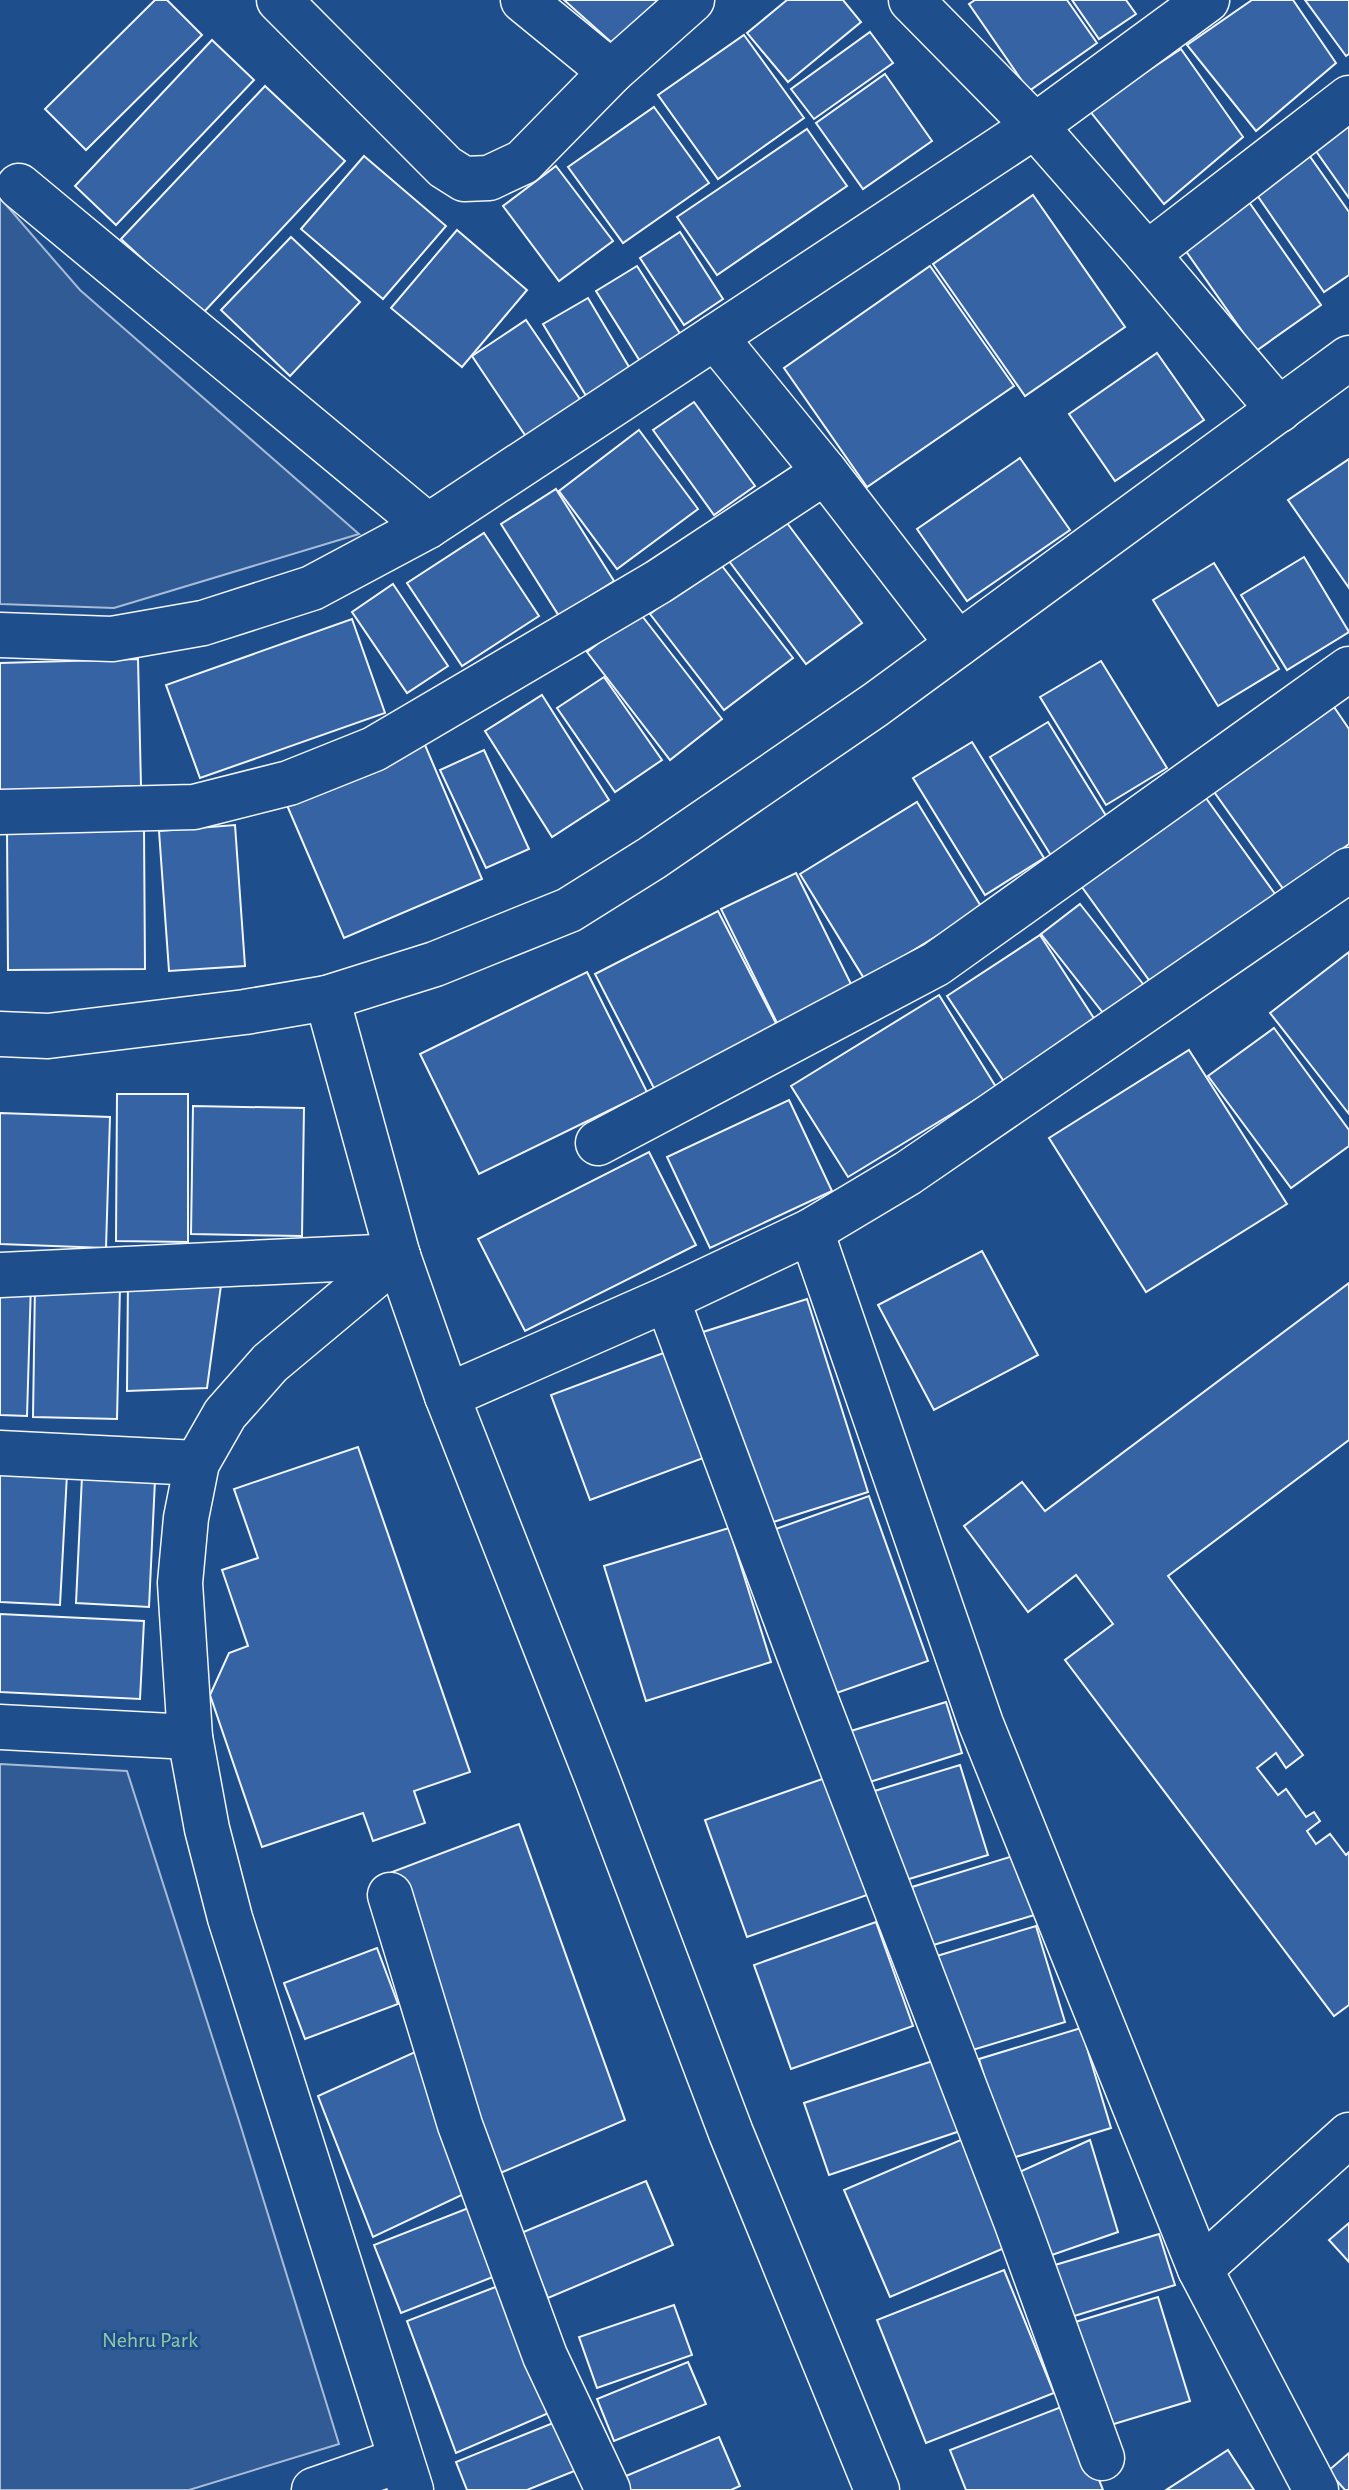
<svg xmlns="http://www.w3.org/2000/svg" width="1349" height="2490" font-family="'Alegreya Sans',sans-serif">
  <rect width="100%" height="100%" fill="#1f4e8c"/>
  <g fill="#305b95" stroke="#a8bbd7" stroke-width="2">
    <polygon points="0,198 80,290 359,534 114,608 0,604"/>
    <polygon points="0,1764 127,1771 241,2127 339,2444 189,2490 0,2490"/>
  </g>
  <g fill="#3563a3" stroke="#f2f6ff" stroke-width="2">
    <polygon points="155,0 167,0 202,35 86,150 45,109"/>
    <polygon points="564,0 675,0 620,50"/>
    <polygon points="787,0 843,0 861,22 788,82 747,33"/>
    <polygon points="975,0 1067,0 1097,43 1029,91 969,4"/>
    <polygon points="1072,0 1126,0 1136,14 1099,39"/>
    <polygon points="1252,0 1293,0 1336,63 1256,131 1187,45"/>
    <polygon points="1305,0 1349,0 1349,54 1346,56"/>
    <polygon points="870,32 893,63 814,119 791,89"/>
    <polygon points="744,35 804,118 718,179 658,95"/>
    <polygon points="212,40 254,80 116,225 75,186"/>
    <polygon points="1181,49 1243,137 1164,204 1089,110"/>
    <polygon points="885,74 932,141 863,189 816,123"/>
    <polygon points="265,86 345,161 202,314 121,239"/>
    <polygon points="654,107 709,183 623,243 568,167"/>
    <polygon points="1349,118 1349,198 1311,144"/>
    <polygon points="807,129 847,186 717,275 677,217"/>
    <polygon points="1304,148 1349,212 1349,275 1324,292 1250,185"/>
    <polygon points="364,156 446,226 383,299 301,229"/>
    <polygon points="556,166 613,241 559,281 503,206"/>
    <polygon points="1242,192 1321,305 1256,351 1176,237"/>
    <polygon points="1033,195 1125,327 1025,396 933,264"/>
    <polygon points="457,230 527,290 462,367 391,308"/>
    <polygon points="680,232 723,299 684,325 640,258"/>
    <polygon points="291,237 360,302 290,376 221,310"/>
    <polygon points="637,266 686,343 645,369 596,291"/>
    <polygon points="930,266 1014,386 867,487 784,368"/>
    <polygon points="588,298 632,372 588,399 543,324"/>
    <polygon points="526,320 586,408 531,444 472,356"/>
    <polygon points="1157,353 1204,420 1115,481 1069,414"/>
    <polygon points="694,402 755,486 714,515 653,430"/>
    <polygon points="639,430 698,509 617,569 559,491"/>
    <polygon points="1020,458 1070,530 967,601 917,529"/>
    <polygon points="1349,459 1349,588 1288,500"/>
    <polygon points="556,489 614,581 559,616 501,524"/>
    <polygon points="781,515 862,623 806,664 726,557"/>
    <polygon points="484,533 539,616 462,666 407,583"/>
    <polygon points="1304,557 1349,632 1287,670 1241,595"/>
    <polygon points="719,562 793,658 724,710 650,614"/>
    <polygon points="1214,563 1279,669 1218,706 1153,600"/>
    <polygon points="393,584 448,666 407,693 352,612"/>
    <polygon points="639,612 722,719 670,760 587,652"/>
    <polygon points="352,619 385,713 200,778 166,685"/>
    <polygon points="138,659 141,786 0,791 0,663"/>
    <polygon points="1101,661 1167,768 1106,805 1040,697"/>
    <polygon points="604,677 662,760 615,792 557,708"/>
    <polygon points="542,695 609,800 552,837 485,731"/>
    <polygon points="1332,704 1349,729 1349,844 1284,890 1212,789"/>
    <polygon points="1048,722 1113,827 1055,862 990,757"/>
    <polygon points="422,738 482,879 344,938 283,796"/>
    <polygon points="972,742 1044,858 985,895 913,778"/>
    <polygon points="484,750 529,849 486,868 440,770"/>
    <polygon points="1203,794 1278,898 1154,987 1079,883"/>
    <polygon points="917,802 982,908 865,980 800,874"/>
    <polygon points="235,825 245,966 169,971 159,831"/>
    <polygon points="144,828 145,969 8,970 7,829"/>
    <polygon points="796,873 854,990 779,1027 721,909"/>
    <polygon points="1080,904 1147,989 1107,1018 1041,934"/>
    <polygon points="718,911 780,1031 657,1094 595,974"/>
    <polygon points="1040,935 1097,1023 1005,1083 947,996"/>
    <polygon points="1349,952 1349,1114 1270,1013"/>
    <polygon points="587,972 647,1092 479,1174 420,1054"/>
    <polygon points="939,995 996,1087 848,1177 791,1086"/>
    <polygon points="1274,1028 1349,1130 1349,1146 1291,1188 1208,1076"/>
    <polygon points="1189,1050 1287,1204 1146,1292 1049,1138"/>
    <polygon points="117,1094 188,1094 188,1242 116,1241"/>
    <polygon points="789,1100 832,1191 710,1248 667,1157"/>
    <polygon points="193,1106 304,1108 302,1236 191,1234"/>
    <polygon points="0,1113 110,1117 106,1248 0,1244"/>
    <polygon points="649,1152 696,1245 525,1331 478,1239"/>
    <polygon points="982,1251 1038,1355 934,1410 878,1305"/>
    <polygon points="128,1278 222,1278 207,1388 127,1391"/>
    <polygon points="0,1283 31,1283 27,1416 0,1415"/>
    <polygon points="1349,1283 1349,1440 1168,1576 1303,1755 1286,1768 1276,1753 1257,1768 1278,1795 1286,1789 1306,1817 1314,1812 1320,1821 1307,1831 1316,1844 1330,1834 1346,1855 1349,1852 1349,2005 1334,2016 1065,1660 1113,1624 1076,1575 1028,1612 964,1526 1022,1482 1045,1511"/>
    <polygon points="35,1284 120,1286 117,1419 33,1417"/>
    <polygon points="807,1299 868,1492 764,1525 703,1332"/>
    <polygon points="666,1352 706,1457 590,1500 551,1395"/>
    <polygon points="358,1447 470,1772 414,1791 425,1823 373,1841 363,1813 262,1847 210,1695 229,1653 248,1646 222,1570 258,1558 234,1489"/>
    <polygon points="0,1471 67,1474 60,1605 0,1602"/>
    <polygon points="82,1476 155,1480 149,1607 76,1603"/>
    <polygon points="869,1496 928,1661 828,1696 770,1531"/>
    <polygon points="729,1528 771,1662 646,1701 604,1566"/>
    <polygon points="0,1614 144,1621 140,1699 0,1692"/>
    <polygon points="946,1702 962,1753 857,1786 841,1734"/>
    <polygon points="960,1765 988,1855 896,1883 868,1793"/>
    <polygon points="828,1777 870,1894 747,1937 705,1820"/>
    <polygon points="519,1824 625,2120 498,2174 392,1872"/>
    <polygon points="1023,1853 1041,1913 930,1946 912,1887"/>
    <polygon points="876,1922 913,2026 791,2069 754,1965"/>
    <polygon points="1036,1926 1065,2022 956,2055 927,1959"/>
    <polygon points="377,1948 398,2004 305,2039 284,1983"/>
    <polygon points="1081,2028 1111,2128 1009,2159 979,2059"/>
    <polygon points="415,2052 466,2193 373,2237 318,2096"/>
    <polygon points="948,2056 972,2127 829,2175 804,2103"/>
    <polygon points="963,2139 1009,2246 890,2297 844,2190"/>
    <polygon points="1090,2140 1118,2232 1049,2256 1015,2174"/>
    <polygon points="646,2181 673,2245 548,2298 521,2233"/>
    <polygon points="471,2207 498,2275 401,2313 374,2245"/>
    <polygon points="1349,2223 1349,2262 1329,2240"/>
    <polygon points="1159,2234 1175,2285 1071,2317 1055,2265"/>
    <polygon points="1004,2270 1054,2393 926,2443 877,2320"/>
    <polygon points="498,2286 551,2412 456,2453 407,2321"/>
    <polygon points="1158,2297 1190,2401 1104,2427 1072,2323"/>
    <polygon points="674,2305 692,2355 597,2388 579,2337"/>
    <polygon points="688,2362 706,2404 614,2441 597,2399"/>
    <polygon points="1069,2404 1103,2490 966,2490 950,2450"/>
    <polygon points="558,2421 577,2470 527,2490 467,2490 456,2462"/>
    <polygon points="719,2437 740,2486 731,2490 626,2490 621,2478"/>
    <polygon points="1228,2450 1254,2490 1166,2490"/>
    <polygon points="1349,2453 1349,2490 1345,2490 1328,2471"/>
  </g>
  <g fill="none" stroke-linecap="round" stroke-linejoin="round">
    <g stroke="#f2f6ff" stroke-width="47">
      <g id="minor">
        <polyline points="279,0 445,167 464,179 489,178 523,162 611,72 692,0"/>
        <polyline points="523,0 611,72"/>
        <polyline points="911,0 1035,126 1147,254 1279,410"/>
        <polyline points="19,186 428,526"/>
        <polyline points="1147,254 1349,98"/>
        <polyline points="715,337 825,472 958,644"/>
        <polyline points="0,635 112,639 203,623 312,588 428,526 1035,126 1207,0"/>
        <polyline points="0,812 194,807 289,783 374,749 658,582 825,472"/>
        <polyline points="327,998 398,1256 447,1396 597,1778 731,2133 877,2490"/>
        <polyline points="0,1034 48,1036 245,1012 327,998 435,964 569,910 652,858 875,705 1349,358"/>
        <polyline points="598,1143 936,964 1349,669"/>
        <polyline points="811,1231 981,1724 1200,2269 1316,2490"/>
        <polyline points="398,1256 270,1363 225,1414 197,1463 186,1518 180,1583 190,1737 207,1829 230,1918 411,2490"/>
        <polyline points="0,1275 398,1256"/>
        <polyline points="667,1299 816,1700 1016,2221 1102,2458"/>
        <polyline points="447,1396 667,1299 811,1231 908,1173 1349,870"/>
        <polyline points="0,1453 197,1463"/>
        <polyline points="0,1727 190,1737"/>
        <polyline points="390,1895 460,2125 545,2356 608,2490"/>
        <polyline points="1200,2269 1349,2135"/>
        <polyline points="314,2490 401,2460"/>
      </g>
    </g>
    <use href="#minor" stroke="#1f4e8c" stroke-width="44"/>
  </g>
  <g text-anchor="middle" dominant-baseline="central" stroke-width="6" stroke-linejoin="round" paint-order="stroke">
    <g font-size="22" fill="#97c8a6" stroke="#1f4e8c">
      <text x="150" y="2340">Nehru Park</text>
    </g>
  </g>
</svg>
